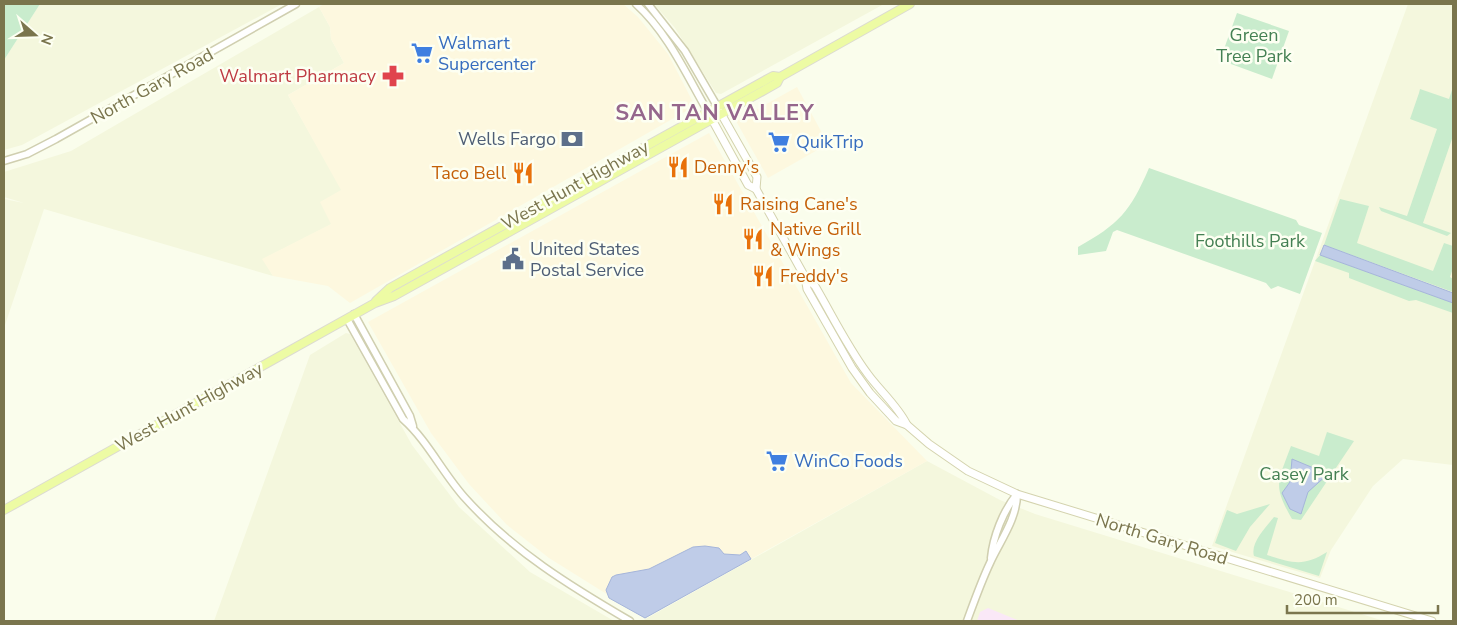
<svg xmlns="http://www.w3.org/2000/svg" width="1457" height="625" font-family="'Nunito Sans',sans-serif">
  <rect width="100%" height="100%" fill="#fafdec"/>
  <g fill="#f4f7dd">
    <polygon points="40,4 282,4 22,145 4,150 4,60"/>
    <polygon points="654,4 884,4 721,94 716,93 675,28"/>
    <polygon points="1408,4 1453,4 1453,465 1403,459 1373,486 1331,550 1320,578 1212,546"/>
    <polygon points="319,7 330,27 331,39 344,63 288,95 342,190 332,224 263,259 273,276 44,209 4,328 4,199 24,203 4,197 4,172 71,151"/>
    <polygon points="346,333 350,334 412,445 459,507 530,572 614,621 214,621 310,355"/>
    <polygon points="927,461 1000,500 1035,514 1384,621 642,621"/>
  </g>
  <g fill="#fdf8df">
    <polygon points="324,4 623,4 638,17 668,54 695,106 350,303 328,286 273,276 262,259 331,224 320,202 341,190 288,95 344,63 331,39 330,27 319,7"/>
    <polygon points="797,87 828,144 768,178 736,121"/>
    <polygon points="709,133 851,383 927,461 645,618 549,558 507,525 469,484 431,433 368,322"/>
  </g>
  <polygon fill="#fae8f7" points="988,608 1020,621 977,621 980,612"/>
  <g fill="#c9eccd">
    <polygon points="4,4 40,4 4,60"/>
    <polygon points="1237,13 1289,31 1272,79 1220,60"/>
    <polygon points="1453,87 1453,136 1423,223 1451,233 1447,236 1381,211 1379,207 1407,216 1437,129 1410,119 1419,93 1420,89 1449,99"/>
    <path d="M 1149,168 L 1296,220 L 1299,225 L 1322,233 L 1300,294 L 1278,286 L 1271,289 L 1266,283 L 1117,230 L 1113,232 L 1106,251 L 1078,255 L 1078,247 C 1119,224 1130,212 1149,168 Z"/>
    <polygon points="1340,199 1369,206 1357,243 1433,271 1444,243 1453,246 1453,268 1450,277 1453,279 1453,292 1324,245"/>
    <polygon points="1320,255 1453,303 1453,313 1416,300 1409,301 1349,278 1349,273 1315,261"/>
    <path d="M 1327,432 L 1354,441 L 1301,520 L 1292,519 C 1272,484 1278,482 1291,446 L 1319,456 Z"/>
    <polygon points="1270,504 1250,527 1236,551 1215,543 1227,510 1237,514"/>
    <path d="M 1274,517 L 1278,518 L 1267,555 C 1293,563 1303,567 1327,552 L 1319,576 L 1254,556 C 1250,543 1266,527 1274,517 Z"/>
  </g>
  <g fill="#bfcce8" stroke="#a5b5da">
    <polygon points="1324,245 1453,293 1453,303 1320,255"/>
    <polygon points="1292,459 1328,474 1308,492 1301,514 1290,509 1282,493 1290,482"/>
    <polygon points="705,546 719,548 724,554 740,555 746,551 751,559 645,618 609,598 606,590 612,577 616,575 649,569 693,547"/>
  </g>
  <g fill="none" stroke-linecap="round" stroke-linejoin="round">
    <g stroke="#d0cfb0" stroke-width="9">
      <g id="tertiary">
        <path d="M 636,4 C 668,33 686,74 708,112"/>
        <polyline points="648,4 685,51 717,106"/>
        <polyline points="4,161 27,154 56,139 296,4"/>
        <polyline points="354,314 410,416 413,426"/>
        <path d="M 347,319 L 403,419 C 428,441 443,474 466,499 C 513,551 570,586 630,621"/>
        <path d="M 991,558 C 993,537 1003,511 1017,494"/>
        <path d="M 967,621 C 974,602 981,582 990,563 C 1000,541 1017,519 1017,494"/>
      </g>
    </g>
    <g stroke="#d4d3ae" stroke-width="9">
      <g id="secondary">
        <polyline points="719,110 757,177 756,189 805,277 807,289 852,368 870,393 896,421 907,425 929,444 968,471 1017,494 1432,621"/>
        <polyline points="709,114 748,185 756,189"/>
        <path d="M 805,277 L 815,286 C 832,315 847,346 867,373 C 879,390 898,406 907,425"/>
      </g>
    </g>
    <g stroke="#dcdbd1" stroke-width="10">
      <g id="primary">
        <polyline points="376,301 390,288 773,76 780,77"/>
        <polyline points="4,510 375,303 394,296 752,97 777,83 780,77 910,4"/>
      </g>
    </g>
    <use href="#tertiary" stroke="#fff" stroke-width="6"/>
    <use href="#secondary" stroke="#fff" stroke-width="7"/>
    <use href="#primary" stroke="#edfba4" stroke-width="8"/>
  </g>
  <defs>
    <g id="supermarket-bare" transform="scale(1.725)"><path d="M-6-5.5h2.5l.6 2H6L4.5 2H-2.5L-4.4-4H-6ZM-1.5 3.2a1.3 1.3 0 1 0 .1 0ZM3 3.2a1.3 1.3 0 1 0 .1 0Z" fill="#3f7fe0" stroke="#fdfff2" stroke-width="2.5" paint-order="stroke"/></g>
    <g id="pharmacy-bare" transform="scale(1.725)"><path d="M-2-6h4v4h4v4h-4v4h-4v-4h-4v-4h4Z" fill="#e0444e" stroke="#fdfff2" stroke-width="2.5" paint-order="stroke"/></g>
    <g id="bank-bare" transform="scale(1.725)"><path d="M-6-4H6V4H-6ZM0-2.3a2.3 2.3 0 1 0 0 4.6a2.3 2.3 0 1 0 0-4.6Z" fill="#5c6f8a" stroke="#fdfff2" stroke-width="2.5" paint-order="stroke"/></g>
    <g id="restaurant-bare" transform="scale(1.725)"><path d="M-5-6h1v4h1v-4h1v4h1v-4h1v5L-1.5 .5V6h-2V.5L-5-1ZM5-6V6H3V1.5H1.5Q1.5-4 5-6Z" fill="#e8710a" stroke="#fdfff2" stroke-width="2.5" paint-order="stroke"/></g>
    <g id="civic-bare" transform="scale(1.725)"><path d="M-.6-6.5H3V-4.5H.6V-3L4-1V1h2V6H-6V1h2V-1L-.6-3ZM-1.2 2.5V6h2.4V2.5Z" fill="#5c6f8a" stroke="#fdfff2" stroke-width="2.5" paint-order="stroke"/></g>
  </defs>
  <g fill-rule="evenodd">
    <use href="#supermarket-bare" x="422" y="53"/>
    <use href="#pharmacy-bare" x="393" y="76"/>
    <use href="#bank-bare" x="572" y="139"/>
    <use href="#supermarket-bare" x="779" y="142"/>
    <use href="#restaurant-bare" x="678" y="167"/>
    <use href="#restaurant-bare" x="523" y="173"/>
    <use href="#restaurant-bare" x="723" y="204"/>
    <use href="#restaurant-bare" x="753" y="239"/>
    <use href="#civic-bare" x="513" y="259"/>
    <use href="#restaurant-bare" x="763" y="276"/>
    <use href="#supermarket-bare" x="777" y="461"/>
  </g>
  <g text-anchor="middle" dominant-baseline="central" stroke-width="5" stroke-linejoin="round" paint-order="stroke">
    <g font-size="18" fill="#448053" stroke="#fdfff2">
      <text x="1254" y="35">Green<tspan x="1254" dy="21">Tree Park</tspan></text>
      <text x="1250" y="241">Foothills Park</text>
      <text x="1304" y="474">Casey Park</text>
    </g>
    <g font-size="18" fill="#366cbe" stroke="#fdfff2" text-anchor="start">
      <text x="438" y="43">Walmart<tspan x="438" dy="21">Supercenter</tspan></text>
      <text x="796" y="142">QuikTrip</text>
      <text x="794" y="461">WinCo Foods</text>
    </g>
    <g font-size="18" fill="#be3a42" stroke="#fdfff2" text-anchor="end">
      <text x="376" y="76">Walmart Pharmacy</text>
    </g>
    <g font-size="18" fill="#7a754d" stroke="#fdfff2">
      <text transform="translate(152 86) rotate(-29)">North Gary Road</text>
      <text transform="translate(575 185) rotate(-29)">West Hunt Highway</text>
      <text transform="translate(189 407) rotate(-29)">West Hunt Highway</text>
      <text transform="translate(1162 539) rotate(17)">North Gary Road</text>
    </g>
    <g font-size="18" fill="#4e5e75" stroke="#fdfff2" text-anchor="end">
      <text x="556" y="139">Wells Fargo</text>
      <text x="530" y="249" text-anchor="start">United States<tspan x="530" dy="21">Postal Service</tspan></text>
    </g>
    <g font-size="18" fill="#c56008" stroke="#fdfff2" text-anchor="start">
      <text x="694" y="167">Denny's</text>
      <text x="506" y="173" text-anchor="end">Taco Bell</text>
      <text x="740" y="204">Raising Cane's</text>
      <text x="770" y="229">Native Grill<tspan x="770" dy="21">&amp; Wings</tspan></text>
      <text x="780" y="276">Freddy's</text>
    </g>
    <g font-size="22" font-weight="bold" letter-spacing="1" fill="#95668c" stroke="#fdfff2">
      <text x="715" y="113">SAN TAN VALLEY</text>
    </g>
  </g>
  <rect width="1457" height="625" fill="none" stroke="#7a754d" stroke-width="10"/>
  <g transform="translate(35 35) rotate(110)" stroke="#fdfff2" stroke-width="4" paint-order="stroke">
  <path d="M0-4L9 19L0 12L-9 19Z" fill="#7a754d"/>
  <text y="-8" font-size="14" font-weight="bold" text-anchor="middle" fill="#7a754d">N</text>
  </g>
  <path d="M1287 605v8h151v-8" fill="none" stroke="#7a754d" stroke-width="2.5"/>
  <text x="1294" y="605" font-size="15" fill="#7a754d" stroke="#fdfff2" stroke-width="4" paint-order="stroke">200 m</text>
</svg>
